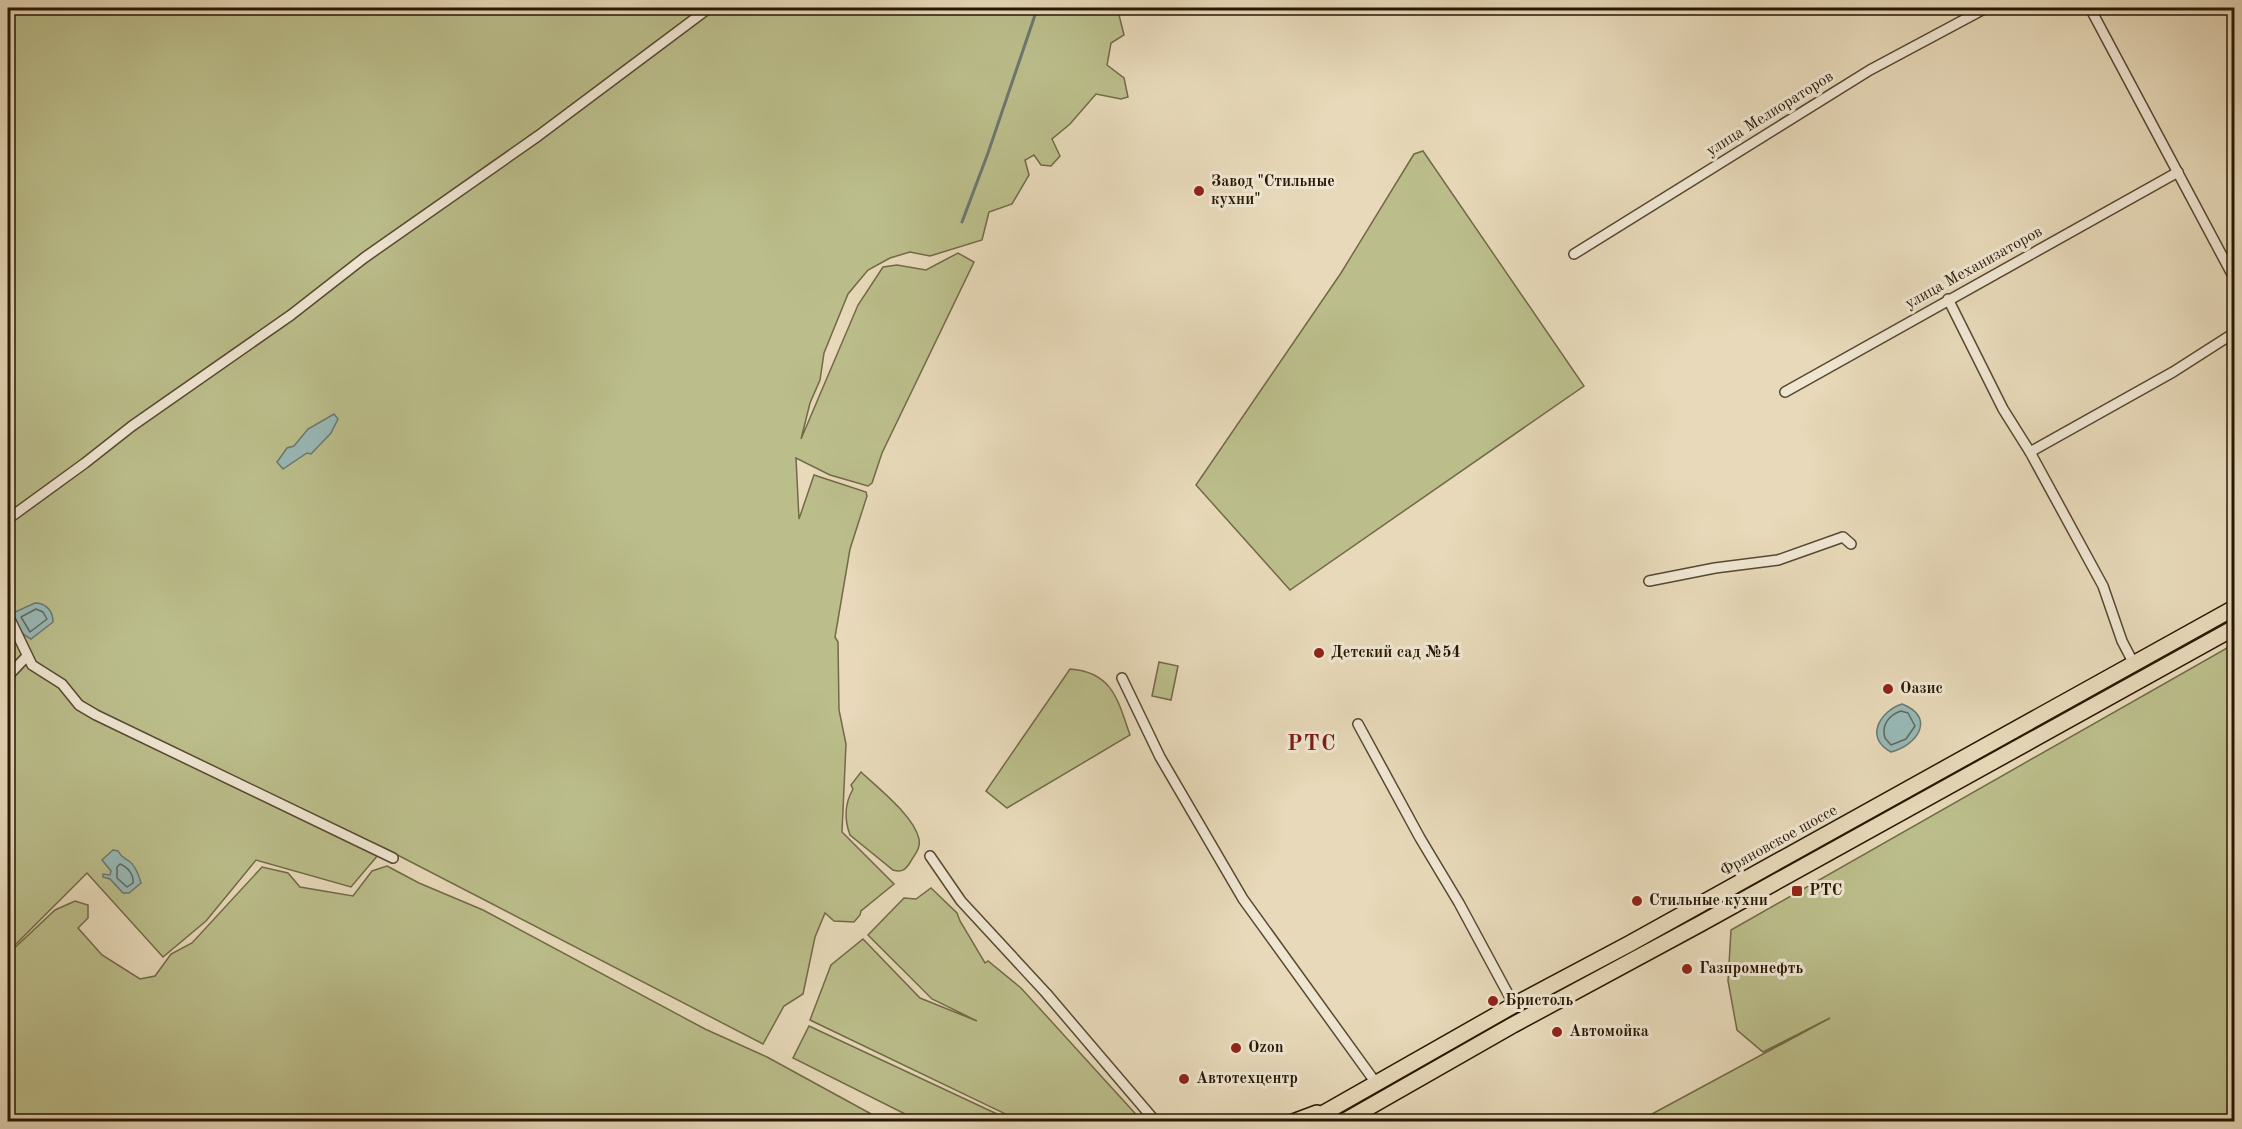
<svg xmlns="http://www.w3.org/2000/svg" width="2242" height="1129" font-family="'Old Standard TT',serif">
  <rect width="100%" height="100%" fill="#e7d9b9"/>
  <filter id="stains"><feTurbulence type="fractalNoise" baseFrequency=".00333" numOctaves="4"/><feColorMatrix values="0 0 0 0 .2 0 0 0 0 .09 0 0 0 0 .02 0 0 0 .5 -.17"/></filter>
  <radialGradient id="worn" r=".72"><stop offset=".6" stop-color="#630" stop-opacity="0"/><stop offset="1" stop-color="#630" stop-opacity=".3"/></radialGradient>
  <g fill="#bbbe8b" stroke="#726a46" stroke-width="1.5">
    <polygon points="8,8 1120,8 1119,15 1124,35 1111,43 1107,65 1124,78 1128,97 1121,99 1096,94 1070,124 1052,139 1060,156 1051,166 1041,165 1034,155 1025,160 1029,175 1012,204 989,212 982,240 930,256 910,252 890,258 868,270 848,294 824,353 820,380 810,403 801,439 858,305 883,267 897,265 926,270 958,253 974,262 882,453 872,483 868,486 830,475 796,458 799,519 814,475 866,492 867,496 850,549 835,637 838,642 839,710 846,744 842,832 894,884 861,911 860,915 854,922 834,921 825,913 815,937 803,994 784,1006 763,1044 384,848 351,887 256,860 206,921 163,957 87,873 8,952"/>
    <polygon points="1423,151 1584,386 1290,590 1196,485 1341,273 1414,154"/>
    <polygon points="2234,644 2234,1121 1639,1121 1830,1018 1763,1052 1737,1030 1728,981 1731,930"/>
    <polygon points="1159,662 1178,666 1171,700 1152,696"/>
    <path d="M 1070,669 C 1113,672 1118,701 1130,735 L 1007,808 L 986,791 Z"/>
    <path d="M 861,772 C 878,788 914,816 919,839 C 921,848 915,854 911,861 C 906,869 903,873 893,870 L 850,835 C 844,819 845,803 853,789 L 851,785 Z"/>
    <polygon points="387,866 419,883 483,910 705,1029 767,1057 884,1121 8,1121 8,954 55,910 75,901 88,905 88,918 78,928 102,955 140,979 155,976 171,954 192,943 262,867 288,873 300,887 353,896 372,871"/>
    <polygon points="931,888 957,913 960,921 985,963 988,961 1021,988 1142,1121 1020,1121 810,1020 831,965 863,939 920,998 977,1021 932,999 868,935 904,898 916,899"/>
    <polygon points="809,1026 1012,1121 919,1121 793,1058"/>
  </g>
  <g fill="#98b9b7" stroke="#6b786f" stroke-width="1.5">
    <polygon points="334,414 338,419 331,433 311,454 307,453 283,469 277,462 287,448 294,446 308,429"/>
    <path d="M 35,603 C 46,603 53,611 53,622 L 31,639 C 21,634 12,623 15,612 Z"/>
    <path d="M 1902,704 C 1936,717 1918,745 1891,752 C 1864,738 1880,711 1902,704 Z"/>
    <path d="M 113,850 L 118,851 C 121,857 123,857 129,861 C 136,866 139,876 141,883 L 129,893 L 123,893 L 110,879 L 103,877 L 103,874 L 110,875 L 111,871 L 102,860 Z"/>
  </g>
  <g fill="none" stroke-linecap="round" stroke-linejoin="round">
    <g stroke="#60685c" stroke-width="1.5">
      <polygon points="36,609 43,612 47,619 30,632 21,617"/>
      <path d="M 1901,711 L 1908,713 L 1915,726 L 1906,739 L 1891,745 L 1885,738 C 1881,725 1889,715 1901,711 Z"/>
      <path d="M 120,864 C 128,867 134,875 133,883 L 127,887 L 117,878 L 117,867 Z"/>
    </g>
    <polyline stroke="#6b786f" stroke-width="3" points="962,222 988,153 1035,15 1035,8"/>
    <g stroke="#584830" stroke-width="12">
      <g id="street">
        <polyline points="2090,8 2234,278"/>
        <polyline points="1574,254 1870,70 1986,8"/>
        <polyline points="1948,299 2003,409 2030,452 2103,586 2122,641 2134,664"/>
        <polyline points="1785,392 2178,172"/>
        <polyline points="2030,452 2173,372 2234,333"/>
        <polyline points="8,519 85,463 132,426 291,315 364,258 538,136 709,8"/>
        <polyline points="1649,581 1715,568 1778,560 1843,537 1851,544"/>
        <polyline points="8,615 32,665 62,684 79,705 96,715 393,858"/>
        <polyline points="8,676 27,656"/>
        <polyline points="1122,678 1160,757 1243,899 1376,1083"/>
        <polyline points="1358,724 1420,838 1459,903 1514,1005"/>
        <polyline points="930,856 961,901 1046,993 1156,1122"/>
      </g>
    </g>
    <g stroke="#281702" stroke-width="18">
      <g id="primary">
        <polyline points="1293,1122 1317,1113"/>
        <polyline points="1308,1122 1514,1005 1629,944 2234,608"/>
        <polyline points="1343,1122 1513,1025 1700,924 2234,628"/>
      </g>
    </g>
    <use href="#street" stroke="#efe6d2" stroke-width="9"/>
    <use href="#primary" stroke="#e7d9b9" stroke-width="15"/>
  </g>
  <g fill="#8f2418" stroke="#efe6d2" stroke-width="2">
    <circle cx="1199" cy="191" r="6"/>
    <circle cx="1319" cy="653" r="6"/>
    <circle cx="1888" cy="689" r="6"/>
    <rect x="1791" y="885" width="12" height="12" rx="3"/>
    <circle cx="1637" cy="901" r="6"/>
    <circle cx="1687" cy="969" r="6"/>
    <circle cx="1493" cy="1001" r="6"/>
    <circle cx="1557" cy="1032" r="6"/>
    <circle cx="1236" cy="1048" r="6"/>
    <circle cx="1184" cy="1079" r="6"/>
  </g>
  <g text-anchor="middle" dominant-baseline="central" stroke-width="6" stroke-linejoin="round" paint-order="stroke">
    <g font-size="16" fill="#281702" stroke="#efe6d2">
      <text transform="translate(1770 114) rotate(-32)">улица Мелиораторов</text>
      <text transform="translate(1974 268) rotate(-29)">улица Механизаторов</text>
      <text transform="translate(1779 841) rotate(-29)">Фряновское шоссе</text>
    </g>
    <g font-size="16" font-weight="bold" fill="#281702" stroke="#efe6d2" text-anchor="start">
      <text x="1211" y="182">Завод "Стильные<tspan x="1211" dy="18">кухни"</tspan></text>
      <text x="1331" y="653">Детский сад №54</text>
      <text x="1900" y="689">Оазис</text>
      <text x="1809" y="891">РТС</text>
      <text x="1649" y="901">Стильные кухни</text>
      <text x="1699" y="969">Газпромнефть</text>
      <text x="1505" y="1001">Бристоль</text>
      <text x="1569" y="1032">Автомойка</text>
      <text x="1248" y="1048">Ozon</text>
      <text x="1196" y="1079">Автотехцентр</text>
    </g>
    <g font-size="22" font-weight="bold" letter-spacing="1.5" fill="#7a1f14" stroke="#efe6d2">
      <text x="1312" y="744">РТС</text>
    </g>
  </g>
  <rect width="2242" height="1129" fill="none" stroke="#e7d9b9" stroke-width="30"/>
  <rect x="9" y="9" width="2224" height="1111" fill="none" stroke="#281702" stroke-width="3"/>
  <rect x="15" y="15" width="2212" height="1099" fill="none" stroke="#281702" stroke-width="1.5"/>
  <rect width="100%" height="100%" filter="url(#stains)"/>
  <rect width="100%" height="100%" fill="url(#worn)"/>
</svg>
